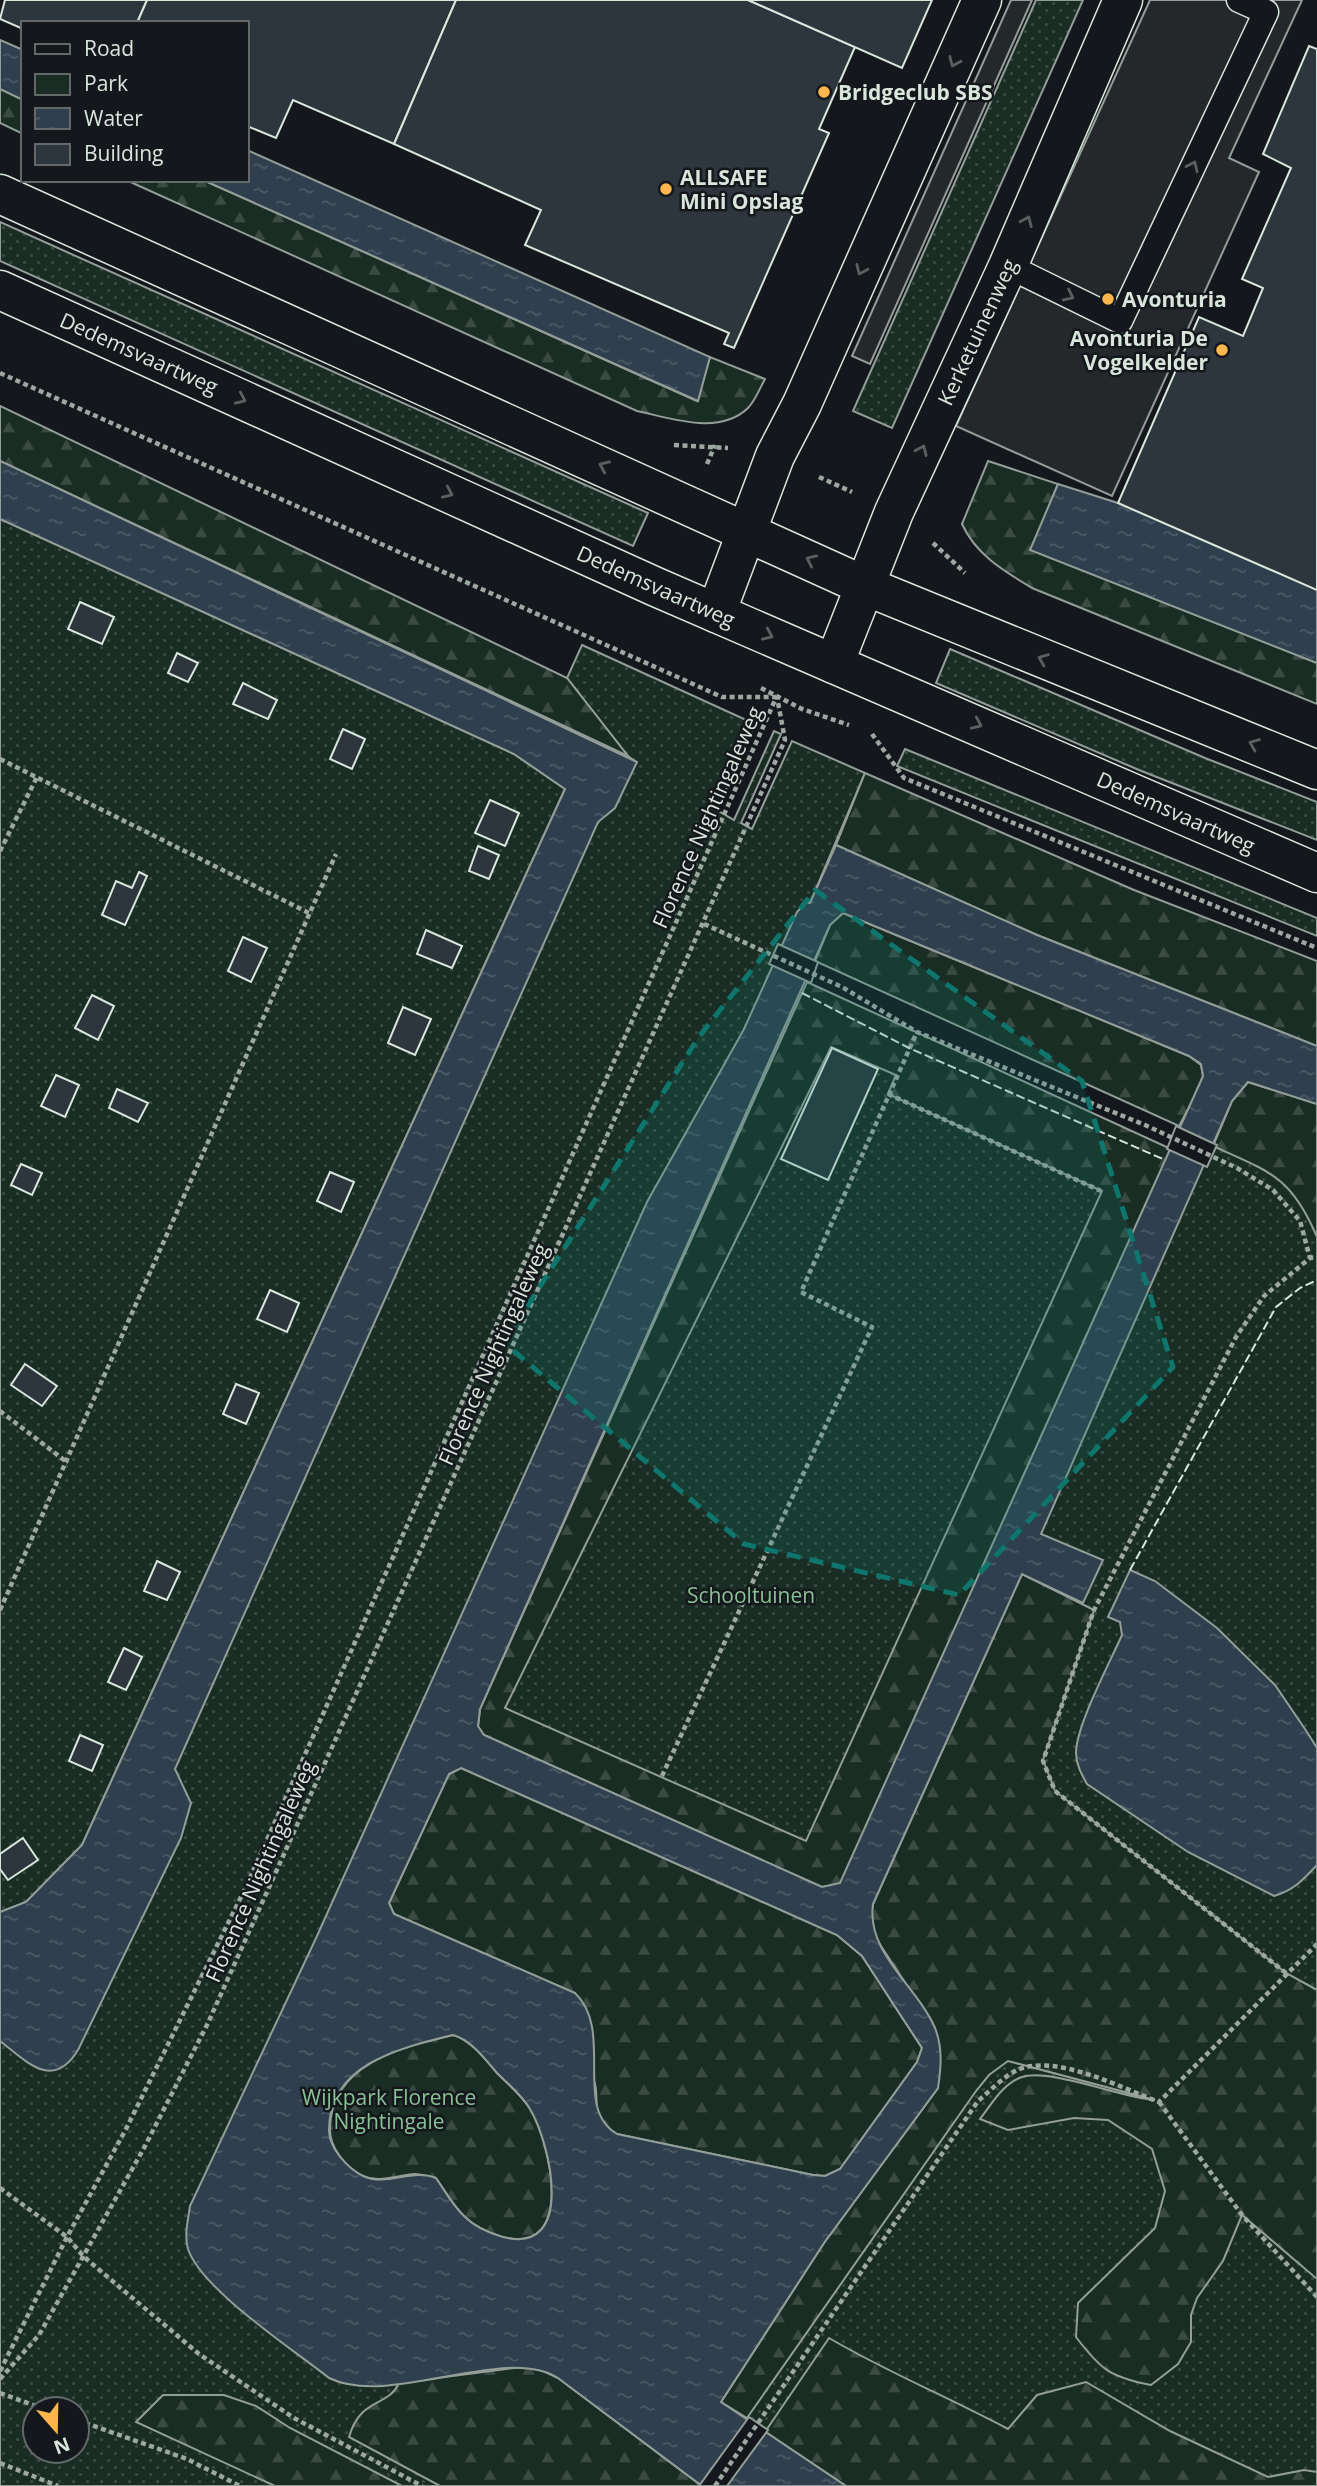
<svg xmlns="http://www.w3.org/2000/svg" width="1317" height="2486" font-family="'Open Sans',sans-serif">
  <defs>
    <pattern id="green-dots" width="8" height="8" patternUnits="userSpaceOnUse" patternTransform="scale(1.75)"><rect width="8" height="8" fill="#1a2d24"/><path d="M2 2h.1M6 6h.1" fill="none" stroke="#3b4b43" stroke-width="1.8" stroke-linecap="round"/></pattern>
    <pattern id="forest-firs" width="22" height="20" patternUnits="userSpaceOnUse" patternTransform="scale(1.75)"><rect width="22" height="20" fill="#1a2d24"/><path d="M5 1l3.5 6h-7zM16 11l3.5 6h-7z" fill="#3b4b43"/></pattern>
    <pattern id="water-ripples" width="26" height="14" patternUnits="userSpaceOnUse" patternTransform="scale(1.75)"><rect width="26" height="14" fill="#2f3f4d"/><path d="M2 4q2-2 4 0t4 0M15 11q2-2 4 0t4 0" fill="none" stroke="#4c5b66"/></pattern>
  </defs>
  <rect width="100%" height="100%" fill="#14181c"/>
  <g fill="url(#green-dots)" stroke="#939e99" stroke-width="2" fill-rule="evenodd">
    <polygon points="1036,0 1083,0 892,428 853,411"/>
    <polygon points="0,222 648,513 633,546 0,261"/>
    <polygon points="0,519 514,754 565,789 82,1845 26,1902 0,1912"/>
    <path d="M 582,645 L 755,724 L 717,810 L 734,820 L 774,731 L 781,734 L 741,823 L 752,829 L 792,741 L 865,773 L 461,1727 L 837,1902 L 1270,984 L 1317,1003 L 1317,2486 L 0,2486 L 0,1929 L 81,1890 L 605,753 L 634,767 L 636,762 L 628,756 L 567,678 ZM 35,2409 L 77,2409 L 77,2451 L 35,2451 Z"/>
    <polygon points="950,649 1205,758 1317,802 1317,840 1139,770 936,683"/>
    <polygon points="905,749 1317,918 1317,936 897,766"/>
    <polygon points="802,993 1165,1160 840,1884 480,1709"/>
  </g>
  <g fill="url(#forest-firs)" stroke="#939e99" stroke-width="2" fill-rule="evenodd">
    <polygon points="0,89 23,100 23,134 0,123"/>
    <path d="M 126,180 L 203,180 L 697,401 L 710,357 L 765,379 C 760,388 755,401 748,408 C 719,436 671,418 637,411 Z"/>
    <polygon points="0,406 567,678 628,756 0,461"/>
    <path d="M 988,461 L 1058,484 L 1031,550 L 1317,663 L 1317,704 L 1032,588 C 1004,571 976,555 962,524 Z"/>
    <polygon points="865,773 1134,890 1317,961 1317,1046 1037,935 836,845"/>
    <polygon points="843,913 1189,1056 1201,1065 1203,1076 1200,1087 1179,1126 815,961 830,925"/>
    <path d="M 807,982 L 1171,1149 L 840,1884 L 822,1887 L 484,1735 L 478,1727 L 480,1709 ZM 831,1047 L 896,1075 L 888,1094 L 1102,1191 L 806,1841 L 505,1708 Z"/>
    <path d="M 1248,1082 L 1317,1104 L 1317,1237 C 1291,1176 1270,1172 1213,1146 L 1232,1101 Z"/>
    <path d="M 1022,1574 L 1094,1610 L 1043,1760 L 1055,1791 L 1286,1973 L 1317,1990 L 1317,2279 L 1242,2215 L 1223,2261 L 1197,2298 L 1191,2315 L 1191,2342 L 1178,2364 L 1151,2385 C 1110,2377 1101,2370 1076,2337 L 1078,2303 L 1155,2228 L 1165,2191 L 1152,2149 L 1108,2120 L 1074,2118 L 1008,2130 L 980,2119 C 991,2105 1003,2083 1022,2077 C 1049,2068 1123,2098 1155,2100 L 1008,2061 L 989,2075 L 976,2091 L 747,2418 L 721,2402 L 824,2243 L 938,2088 L 935,2028 L 877,1940 L 870,1923 L 873,1904 Z"/>
    <polygon points="461,1768 837,1935 862,1956 922,2048 917,2062 840,2169 825,2176 813,2175 617,2134 609,2129 597,2113 596,2089 575,1993 394,1914 389,1903 449,1774"/>
    <path d="M 453,2035 C 471,2040 485,2059 497,2073 C 508,2084 522,2095 530,2109 C 550,2142 577,2256 502,2237 C 489,2233 475,2227 465,2217 C 453,2206 445,2191 436,2178 C 429,2177 421,2174 415,2174 C 397,2175 378,2184 361,2175 C 345,2166 329,2147 330,2128 C 331,2064 402,2047 453,2035 Z"/>
    <path d="M 829,2338 C 887,2372 948,2397 1008,2429 L 1037,2395 L 1086,2382 L 1170,2431 L 1268,2477 L 1304,2470 L 1317,2472 L 1317,2486 L 846,2486 L 765,2432 Z"/>
    <path d="M 521,2367 L 535,2367 L 558,2378 L 699,2484 L 698,2486 L 440,2486 L 349,2437 C 361,2396 388,2408 399,2383 Z"/>
    <polygon points="163,2395 224,2395 256,2406 290,2428 402,2486 275,2486 136,2422"/>
  </g>
  <g fill="#24282b" stroke="#939e99" stroke-width="2">
    <polygon points="1011,0 1032,0 870,364 852,356"/>
    <polygon points="1150,0 1302,0 1229,158 1259,172 1112,496 956,426"/>
  </g>
  <g fill="url(#water-ripples)" stroke="#939e99" stroke-width="2" fill-rule="evenodd">
    <polygon points="0,40 23,50 23,100 0,89"/>
    <polygon points="247,150 710,357 698,401 203,180 247,180"/>
    <path d="M 0,461 L 637,762 L 615,808 L 598,822 L 175,1769 L 191,1803 L 181,1838 L 78,2050 C 53,2091 27,2062 0,2041 L 0,1912 L 26,1902 L 82,1845 L 565,789 L 514,754 L 0,519 Z"/>
    <polygon points="1058,484 1118,503 1317,590 1317,663 1030,550"/>
    <path d="M 836,845 L 1037,935 L 1317,1046 L 1317,1104 L 1248,1082 L 1232,1101 L 1041,1534 L 1103,1560 L 1083,1603 L 1022,1574 L 873,1904 C 866,1953 917,1986 935,2028 C 943,2048 941,2068 938,2088 L 824,2243 L 721,2402 L 846,2486 L 702,2486 L 558,2378 C 504,2344 391,2408 329,2378 C 294,2350 201,2289 188,2249 C 184,2235 188,2220 190,2206 L 317,1936 L 647,1202 L 744,1029 L 797,912 L 806,902 L 810,903 ZM 843,913 L 1189,1056 L 1201,1064 L 1203,1076 L 840,1883 L 822,1887 L 484,1735 L 478,1726 L 480,1709 L 830,925 ZM 461,1768 L 837,1935 L 862,1956 L 922,2048 L 917,2062 L 840,2169 L 825,2176 L 813,2175 L 617,2134 C 572,2108 615,2031 575,1993 L 394,1914 L 389,1903 L 449,1774 ZM 453,2035 C 471,2040 485,2059 497,2073 C 508,2084 522,2095 530,2109 C 550,2142 577,2256 503,2237 C 489,2233 475,2227 465,2217 C 453,2206 445,2191 436,2178 C 412,2168 386,2187 363,2176 C 347,2168 329,2148 329,2130 C 329,2064 400,2048 453,2035 Z"/>
    <path d="M 1130,1570 L 1155,1581 L 1217,1628 L 1275,1685 L 1307,1732 L 1317,1748 L 1317,1865 C 1303,1880 1294,1890 1274,1896 L 1188,1852 L 1087,1784 C 1082,1775 1076,1765 1076,1753 C 1076,1726 1110,1662 1122,1635 L 1120,1622 L 1108,1617 Z"/>
  </g>
  <g fill="#14181c" stroke="#939e99" stroke-width="2">
    <polygon points="778,944 818,962 811,983 769,964"/>
    <polygon points="1176,1126 1217,1145 1207,1167 1167,1149"/>
    <polygon points="749,2417 768,2430 727,2486 699,2486"/>
  </g>
  <g fill="#2c363c" stroke="#d8e6dc" stroke-width="2">
    <polygon points="5,0 147,0 137,23 23,23 23,29 0,19"/>
    <polygon points="147,0 456,0 394,144 293,100 276,138 247,126 247,23 137,23"/>
    <polygon points="456,0 748,0 855,47 819,129 829,133 734,348 724,344 729,333 525,245 541,210 394,144"/>
    <polygon points="748,0 932,0 902,68"/>
    <polygon points="1309,46 1317,49 1317,590 1118,503 1199,317 1243,336 1263,288 1242,279 1291,168 1263,154"/>
    <polygon points="80,602 114,617 102,644 68,629"/>
    <polygon points="177,653 198,663 188,682 168,673"/>
    <polygon points="243,683 277,700 268,719 233,704"/>
    <polygon points="343,729 365,739 352,769 330,759"/>
    <polygon points="490,800 519,813 505,846 475,833"/>
    <polygon points="478,846 499,855 489,879 469,871"/>
    <polygon points="139,872 147,876 125,925 102,915 116,881 132,888"/>
    <polygon points="426,930 462,946 452,968 417,954"/>
    <polygon points="243,937 267,948 251,982 228,971"/>
    <polygon points="92,995 114,1006 98,1040 75,1028"/>
    <polygon points="403,1007 431,1019 415,1055 388,1043"/>
    <polygon points="832,1048 878,1069 828,1180 781,1159"/>
    <polygon points="56,1075 79,1085 65,1117 41,1106"/>
    <polygon points="117,1089 148,1103 138,1122 109,1108"/>
    <polygon points="21,1164 42,1173 32,1195 11,1185"/>
    <polygon points="330,1172 354,1182 341,1212 317,1201"/>
    <polygon points="270,1290 299,1303 287,1332 257,1319"/>
    <polygon points="25,1364 57,1386 42,1406 11,1385"/>
    <polygon points="236,1384 259,1393 246,1424 223,1414"/>
    <polygon points="157,1561 180,1572 167,1600 144,1591"/>
    <polygon points="124,1648 142,1657 126,1690 108,1682"/>
    <polygon points="80,1735 103,1745 92,1771 69,1761"/>
    <polygon points="23,1838 38,1860 8,1880 0,1869 0,1854"/>
  </g>
  <g fill="none" stroke-linecap="round" stroke-linejoin="round">
    <g stroke="#d8e6dc" stroke-width="27">
      <polyline id="service" points="1008,266 1120,321 1266,12 1239,0"/>
    </g>
    <g stroke="#d8e6dc" stroke-width="41">
      <g id="minor">
        <polyline points="716,613 775,456 802,404 982,0"/>
        <polyline points="834,664 894,512 1008,266 1123,0"/>
      </g>
    </g>
    <g stroke="#d8e6dc" stroke-width="41">
      <g id="secondary">
        <polyline points="0,194 863,585 1317,770"/>
        <polyline points="0,290 656,587 1317,873"/>
      </g>
    </g>
    <g stroke="#9da8a2" stroke-width="4.5" stroke-dasharray="5 3.5" stroke-linecap="butt">
      <polyline points="0,373 722,697 776,697"/>
      <polyline points="674,445 728,448"/>
      <polyline points="707,464 715,445"/>
      <polyline points="819,477 852,492"/>
      <polyline points="933,543 965,573"/>
      <polyline points="761,688 802,709 849,725"/>
      <polyline points="872,734 904,778 1317,948"/>
      <polyline points="0,759 311,914"/>
      <polyline points="0,851 38,775"/>
      <polyline points="704,924 842,987 917,1032 1145,1125 1237,1168 1273,1190 1300,1221 1310,1258"/>
      <polyline points="888,1094 1101,1191"/>
      <polyline points="0,1411 68,1463"/>
      <polyline points="0,1610 336,854"/>
      <polyline points="662,1776 872,1327 801,1292 917,1032"/>
      <polyline points="1286,1973 1055,1791 1043,1761 1094,1610 1236,1337 1264,1296 1310,1258 1317,1257"/>
      <polyline points="1159,2102 1242,2215 1317,2297"/>
      <polyline points="0,2188 67,2237 84,2257 199,2354 294,2418 422,2486"/>
      <polyline points="0,2371 67,2237 126,2129 245,1889 776,698"/>
      <polyline points="0,2379 39,2335 144,2148 208,2023 785,740 777,697"/>
      <polyline points="0,2393 44,2409"/>
      <polyline points="77,2420 187,2459 240,2486"/>
      <polyline points="0,2463 58,2486"/>
      <path d="M 715,2486 L 978,2101 C 990,2091 1003,2077 1017,2070 C 1056,2053 1121,2088 1159,2102 L 1317,1944"/>
    </g>
    <use href="#service" stroke="#14181c" stroke-width="24"/>
    <use href="#minor" stroke="#14181c" stroke-width="38"/>
    <use href="#secondary" stroke="#14181c" stroke-width="38"/>
    <g stroke="#d8e6dc" stroke-width="2" stroke-dasharray="9 3.5" stroke-linecap="butt">
      <polyline points="802,993 909,1048 1165,1160"/>
      <polyline points="1130,1570 1276,1307 1300,1288 1317,1280"/>
    </g>
  </g>
  <defs><path id="oneway-chevron" d="M-2-3.5L2.5 0L-2 3.5" fill="none" stroke-width="1.6" stroke-linecap="round" stroke-linejoin="round" transform="scale(1.75)"/></defs>
  <g stroke="#59605f">
    <use href="#oneway-chevron" transform="translate(954 62) rotate(114)"/>
    <use href="#oneway-chevron" transform="translate(1193 166) rotate(-65)"/>
    <use href="#oneway-chevron" transform="translate(1027 221) rotate(-67)"/>
    <use href="#oneway-chevron" transform="translate(861 270) rotate(114)"/>
    <use href="#oneway-chevron" transform="translate(1069 296) rotate(26)"/>
    <use href="#oneway-chevron" transform="translate(241 399) rotate(24)"/>
    <use href="#oneway-chevron" transform="translate(922 450) rotate(-66)"/>
    <use href="#oneway-chevron" transform="translate(604 466) rotate(-156)"/>
    <use href="#oneway-chevron" transform="translate(448 493) rotate(24)"/>
    <use href="#oneway-chevron" transform="translate(811 560) rotate(-155)"/>
    <use href="#oneway-chevron" transform="translate(768 635) rotate(24)"/>
    <use href="#oneway-chevron" transform="translate(1043 659) rotate(-158)"/>
    <use href="#oneway-chevron" transform="translate(977 724) rotate(24)"/>
    <use href="#oneway-chevron" transform="translate(1254 744) rotate(-158)"/>
  </g>
  <path fill="#0f766e" fill-opacity="0.2" stroke="#0f766e" stroke-width="5" stroke-dasharray="14 9" stroke-linejoin="round" d="M 815,890 L 1082,1081 L 1173,1367 L 959,1595 L 744,1544 L 504,1343 L 698,1038 Z"/>
  <g fill="#ffb74d" stroke="#14181c" stroke-width="2.5">
    <circle cx="824" cy="92" r="7"/>
    <circle cx="666" cy="189" r="7"/>
    <circle cx="1108" cy="299" r="7"/>
    <circle cx="1222" cy="350" r="7"/>
  </g>
  <g text-anchor="middle" dominant-baseline="central" stroke-width="5" stroke-linejoin="round" paint-order="stroke">
    <g font-size="21" font-weight="bold" fill="#d8e6dc" stroke="#14181c" text-anchor="start">
      <text x="838" y="92">Bridgeclub SBS</text>
      <text x="680" y="177">ALLSAFE<tspan x="680" dy="24">Mini Opslag</tspan></text>
      <text x="1122" y="299">Avonturia</text>
      <text x="1208" y="338" text-anchor="end">Avonturia De<tspan x="1208" dy="24">Vogelkelder</tspan></text>
    </g>
    <g font-size="21" fill="#d8e6dc" stroke="#14181c">
      <text transform="translate(977 332) rotate(-65)">Kerketuinenweg</text>
      <text transform="translate(139 353) rotate(24)">Dedemsvaartweg</text>
      <text transform="translate(656 586) rotate(24)">Dedemsvaartweg</text>
      <text transform="translate(1176 812) rotate(24)">Dedemsvaartweg</text>
      <text transform="translate(707 817) rotate(-66)">Florence Nightingaleweg</text>
      <text transform="translate(493 1354) rotate(-66)">Florence Nightingaleweg</text>
      <text transform="translate(260 1871) rotate(-66)">Florence Nightingaleweg</text>
    </g>
    <g font-size="21" fill="#8ac095" stroke="#14181c">
      <text x="751" y="1595">Schooltuinen</text>
      <text x="389" y="2097">Wijkpark Florence<tspan x="389" dy="24">Nightingale</tspan></text>
    </g>
  </g>
  <rect x="21" y="21" width="228" height="161" fill="#14181c" stroke="#626a69" stroke-width="2"/>
  <rect x="35" y="44" width="35" height="10" fill="#14181c" stroke="#626a69" stroke-width="2"/>
  <text x="84" y="56" font-size="21" fill="#d8e6dc">Road</text>
  <rect x="35" y="74" width="35" height="21" fill="#1a2d24" stroke="#626a69" stroke-width="2"/>
  <text x="84" y="91" font-size="21" fill="#d8e6dc">Park</text>
  <rect x="35" y="108" width="35" height="21" fill="url(#water-ripples)" stroke="#626a69" stroke-width="2"/>
  <text x="84" y="126" font-size="21" fill="#d8e6dc">Water</text>
  <rect x="35" y="144" width="35" height="21" fill="#2c363c" stroke="#626a69" stroke-width="2"/>
  <text x="84" y="161" font-size="21" fill="#d8e6dc">Building</text>
  <g transform="translate(56 2430) rotate(160)"><circle r="33" fill="#14181c" stroke="#626a69" stroke-width="2"/>
  <path d="M0-5L12 26L0 18L-12 26Z" fill="#ffb74d"/>
  <text y="-10" font-size="19" font-weight="bold" text-anchor="middle" fill="#d8e6dc">N</text>
  </g>
</svg>
